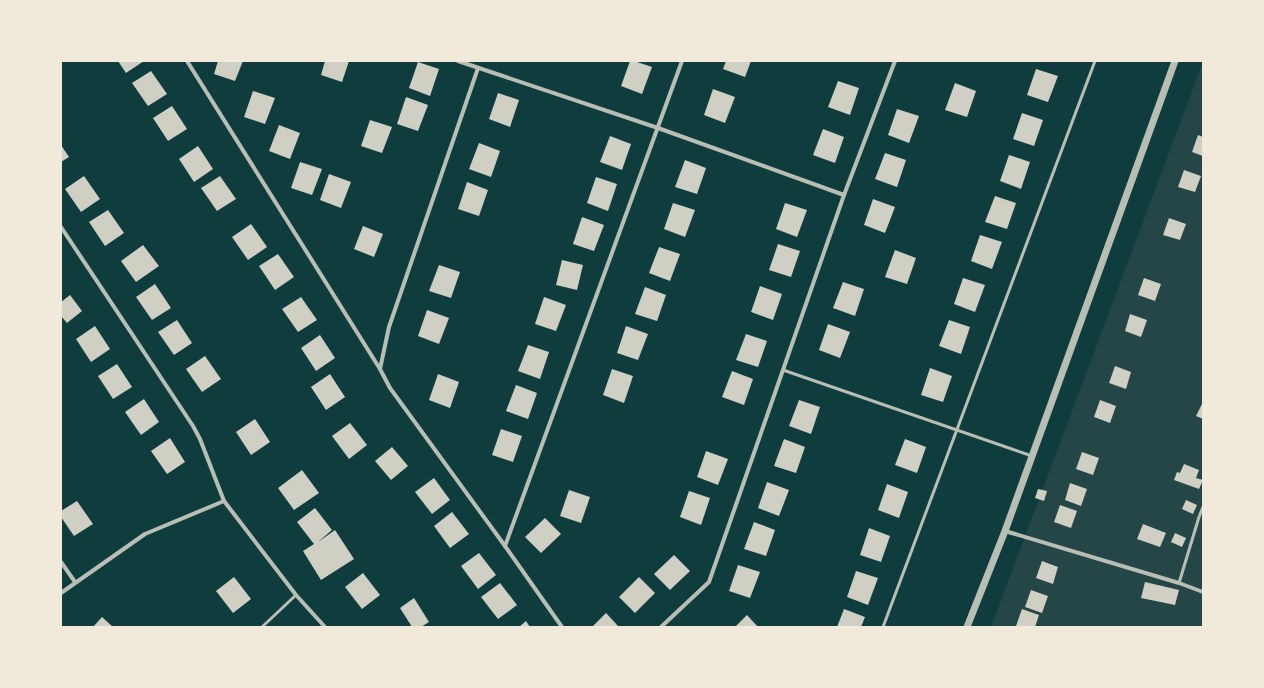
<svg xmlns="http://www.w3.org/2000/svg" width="1264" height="688" font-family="'Roboto Condensed',sans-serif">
  <rect width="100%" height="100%" fill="#0f3d3e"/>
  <polygon fill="#244646" points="1203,62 1203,627 991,627"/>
  <g fill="#cfcfc3">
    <polygon points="118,61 144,61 126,73"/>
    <polygon points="218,61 243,61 235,81 214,74"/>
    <polygon points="325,61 349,61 342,82 321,75"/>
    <polygon points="630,61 634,61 652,67 642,94 621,86"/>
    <polygon points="726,61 751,61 745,77 723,69"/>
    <polygon points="418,62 439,69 430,96 409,88"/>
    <polygon points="1036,69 1058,76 1048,102 1027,95"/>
    <polygon points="151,71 167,94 148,106 132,83"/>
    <polygon points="838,81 859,88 850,115 828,107"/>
    <polygon points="955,83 976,91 967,117 945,110"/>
    <polygon points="713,89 735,97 725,123 704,115"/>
    <polygon points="253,91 275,98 265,124 244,117"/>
    <polygon points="498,93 519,100 510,127 489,119"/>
    <polygon points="406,97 428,105 418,131 397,124"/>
    <polygon points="172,106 187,129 168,141 153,118"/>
    <polygon points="897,109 919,116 909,143 888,135"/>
    <polygon points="1022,113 1043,120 1034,146 1013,139"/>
    <polygon points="370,120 392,127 382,153 361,146"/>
    <polygon points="279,125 300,133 290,159 269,151"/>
    <polygon points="823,129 844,137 835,163 813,155"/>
    <polygon points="1198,135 1203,137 1203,156 1192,152"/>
    <polygon points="610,136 631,144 622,170 600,162"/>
    <polygon points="479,143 500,151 491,177 469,169"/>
    <polygon points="61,145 69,157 61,162"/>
    <polygon points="198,146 213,169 194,182 179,159"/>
    <polygon points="885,153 906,160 897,187 875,179"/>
    <polygon points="1009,155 1030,162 1021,189 1000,181"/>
    <polygon points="685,160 706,168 697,194 675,187"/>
    <polygon points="300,162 322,169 312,195 291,188"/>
    <polygon points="1184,170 1201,176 1195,192 1178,187"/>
    <polygon points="329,174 351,182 341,208 320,200"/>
    <polygon points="84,176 100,199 81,212 65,189"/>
    <polygon points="220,176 236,199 217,211 201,188"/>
    <polygon points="596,177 617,184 608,211 587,203"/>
    <polygon points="467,182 488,190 479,216 458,209"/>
    <polygon points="995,196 1016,203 1007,229 985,222"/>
    <polygon points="873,199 895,207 885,233 864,225"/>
    <polygon points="673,203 695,210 685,237 664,229"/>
    <polygon points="785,203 807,210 797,237 776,229"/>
    <polygon points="108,210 124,233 105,246 89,222"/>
    <polygon points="582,217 604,225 594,251 573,244"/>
    <polygon points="1169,218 1186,224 1180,240 1163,235"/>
    <polygon points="251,224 267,247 248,260 232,237"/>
    <polygon points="363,226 383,234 374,257 354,249"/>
    <polygon points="980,235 1002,242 992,269 971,261"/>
    <polygon points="778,244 800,251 791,277 769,270"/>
    <polygon points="143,245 159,266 136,282 121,261"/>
    <polygon points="659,247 680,254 670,281 649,273"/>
    <polygon points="895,250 916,258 907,284 885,277"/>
    <polygon points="278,254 294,277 275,290 259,266"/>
    <polygon points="562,260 583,265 577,290 556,285"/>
    <polygon points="439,265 460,272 451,298 429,291"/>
    <polygon points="963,278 985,285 975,312 954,304"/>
    <polygon points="1144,278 1161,284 1155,301 1138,295"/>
    <polygon points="843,282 864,289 855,316 833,308"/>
    <polygon points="155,284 171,308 152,320 136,297"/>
    <polygon points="760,286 782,294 773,320 751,312"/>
    <polygon points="645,287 666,295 657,321 635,314"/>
    <polygon points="70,295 82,311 67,323 61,316 61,302"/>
    <polygon points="301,297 317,320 298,332 282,309"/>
    <polygon points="544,297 566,305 556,331 535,324"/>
    <polygon points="427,310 449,318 439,344 418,336"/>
    <polygon points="1130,314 1147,320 1141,337 1125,331"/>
    <polygon points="177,320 192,343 174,355 158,332"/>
    <polygon points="949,320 970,327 961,354 939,346"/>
    <polygon points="828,324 850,332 840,358 819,350"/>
    <polygon points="95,326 110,349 91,362 76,339"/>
    <polygon points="626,326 648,334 638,360 617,353"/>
    <polygon points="746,334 767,341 758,367 736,360"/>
    <polygon points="320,335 335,358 316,371 301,348"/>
    <polygon points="528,345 549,352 540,379 518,371"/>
    <polygon points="205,356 221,379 202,392 186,369"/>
    <polygon points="117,364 132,387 113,399 98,376"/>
    <polygon points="1115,366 1131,372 1126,389 1109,383"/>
    <polygon points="930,368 952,376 943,402 921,395"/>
    <polygon points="612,369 633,376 624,403 603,395"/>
    <polygon points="732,371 753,379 744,405 722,397"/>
    <polygon points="330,374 345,397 326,410 311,387"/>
    <polygon points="438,374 459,382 450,408 429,400"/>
    <polygon points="516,385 537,393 528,419 506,411"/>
    <polygon points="144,399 159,422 141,435 125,412"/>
    <polygon points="799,400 820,407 811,434 789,426"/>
    <polygon points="1100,400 1116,406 1110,423 1094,417"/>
    <polygon points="1203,402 1203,419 1196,416"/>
    <polygon points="255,419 270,442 251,455 236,432"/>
    <polygon points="350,423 367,445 349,459 332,436"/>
    <polygon points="501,429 522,436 513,462 492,455"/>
    <polygon points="170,438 185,462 167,474 151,451"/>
    <polygon points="784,439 805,447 796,473 774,466"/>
    <polygon points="905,439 926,447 917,473 895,465"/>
    <polygon points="392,447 408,466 391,480 375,461"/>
    <polygon points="706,451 728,459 718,485 697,477"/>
    <polygon points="1082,452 1099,458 1093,475 1076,469"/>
    <polygon points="1184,464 1199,470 1196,478 1203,480 1199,489 1174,480 1177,472 1180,473"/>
    <polygon points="302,470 319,493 294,510 278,488"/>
    <polygon points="434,478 450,500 432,514 415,492"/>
    <polygon points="767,482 789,490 779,516 758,508"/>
    <polygon points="1070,483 1087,489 1081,506 1065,500"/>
    <polygon points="887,484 908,492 899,518 878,510"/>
    <polygon points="1038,489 1047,491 1044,501 1035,498"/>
    <polygon points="569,490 590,497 581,523 560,516"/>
    <polygon points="689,491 710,498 701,525 680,517"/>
    <polygon points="1186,500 1197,505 1193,514 1182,509"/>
    <polygon points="77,501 93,524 74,536 61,517 61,511"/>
    <polygon points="1060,505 1077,511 1071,528 1054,522"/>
    <polygon points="315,508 332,530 318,542 335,530 354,559 321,580 303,551 314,544 297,522"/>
    <polygon points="452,512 469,534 450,548 434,526"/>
    <polygon points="545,518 561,534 541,553 525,537"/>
    <polygon points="754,522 775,530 766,556 744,549"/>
    <polygon points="1143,524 1166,533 1160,547 1137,539"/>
    <polygon points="869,528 890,536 881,562 860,555"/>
    <polygon points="1175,533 1186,538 1182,547 1171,542"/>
    <polygon points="479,553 496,575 478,589 461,566"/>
    <polygon points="674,555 690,571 670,590 654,574"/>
    <polygon points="1042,561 1058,567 1053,584 1036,578"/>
    <polygon points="738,565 760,572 750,598 729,591"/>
    <polygon points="856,571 878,578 868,605 847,597"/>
    <polygon points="363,573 380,595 362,609 345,587"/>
    <polygon points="234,577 251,599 233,613 216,591"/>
    <polygon points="639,577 655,593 635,613 619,597"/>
    <polygon points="1145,582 1179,590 1175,605 1141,598"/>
    <polygon points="500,583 517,605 498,619 481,597"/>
    <polygon points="1031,590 1048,596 1042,613 1025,607"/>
    <polygon points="414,598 429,622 421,627 412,627 400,608"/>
    <polygon points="844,609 865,617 861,627 837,627"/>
    <polygon points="1022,609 1039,615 1035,627 1016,626"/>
    <polygon points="606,613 619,627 592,627"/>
    <polygon points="747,615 758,627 735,627"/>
    <polygon points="102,617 113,627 93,627"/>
    <polygon points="526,621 530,627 519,627"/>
  </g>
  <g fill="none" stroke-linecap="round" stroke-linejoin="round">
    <g stroke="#b8beb3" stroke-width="3">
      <polyline points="783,370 1032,456"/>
      <polyline points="1179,583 1199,517 1203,507"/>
      <polyline points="262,627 296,595"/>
      <polyline points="883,627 1095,61"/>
    </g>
    <g stroke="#b8beb3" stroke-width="4">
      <polyline points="187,61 380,369 390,388 505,546 562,627"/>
      <polyline points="458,61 658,128 844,195"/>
      <polyline points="61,227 193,426 200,439 224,501 296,595 325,627"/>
      <polyline points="380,369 389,327 478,68"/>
      <polyline points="1005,531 1179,583 1203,592"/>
      <polyline points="505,546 682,61"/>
      <polyline points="61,562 75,582"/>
      <polyline points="61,593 145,534 224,501"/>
      <polyline points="661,627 709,582 844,195 895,61"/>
    </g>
    <polyline stroke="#b8beb3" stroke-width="7" points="967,627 1005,531 1175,61"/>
  </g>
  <rect width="1264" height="688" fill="none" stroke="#f1e9da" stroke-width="124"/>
</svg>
